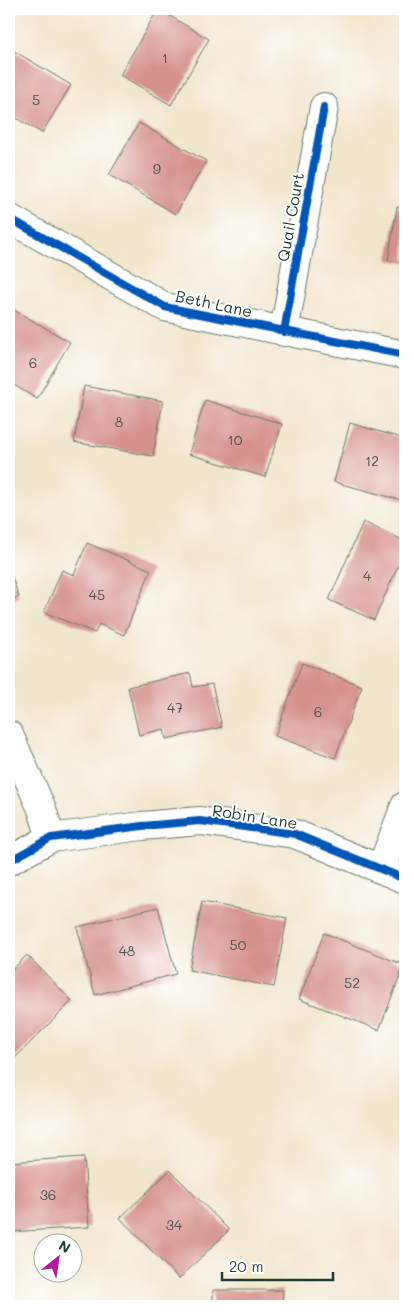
<svg xmlns="http://www.w3.org/2000/svg" width="414" height="1315" font-family="Mali,sans-serif">
  <rect width="100%" height="100%" fill="#fff"/>
  <filter id="ink" filterUnits="userSpaceOnUse"><feTurbulence type="fractalNoise" baseFrequency=".02" numOctaves="2"/><feDisplacementMap in="SourceGraphic" scale="10" xChannelSelector="R" yChannelSelector="G"/><feConvolveMatrix kernelMatrix="1 2 1 2 8 2 1 2 1" color-interpolation-filters="sRGB"/></filter>
  <filter id="wash" filterUnits="userSpaceOnUse"><feTurbulence type="fractalNoise" baseFrequency=".0096" numOctaves="4" result="noise"/><feDisplacementMap in="SourceGraphic" scale="20" xChannelSelector="R" yChannelSelector="G"/><feGaussianBlur stdDeviation="1.12" result="paint"/><feColorMatrix in="noise" values="0 0 0 0 0 0 0 0 0 0 0 0 0 0 0 0 0 1.4 0 .05"/><feComposite in="paint" operator="in"/></filter>
  <g filter="url(#wash)">
    <rect width="100%" height="100%" fill="#f1e6cc"/>
    <g id="blocks">
      <g fill="#d5918b">
        <polygon points="158,9 209,39 171,105 120,75"/>
        <polygon points="9,48 71,85 42,133 9,114"/>
        <polygon points="139,123 206,161 176,214 109,175"/>
        <polygon points="397,207 405,208 405,263 388,260"/>
        <polygon points="9,307 70,342 37,399 9,382"/>
        <polygon points="84,386 163,401 153,456 74,442"/>
        <polygon points="205,400 282,424 265,477 189,454"/>
        <polygon points="350,423 405,439 405,501 334,482"/>
        <polygon points="363,522 405,541 405,550 374,620 329,600"/>
        <polygon points="87,543 151,570 124,635 99,624 95,633 44,612 62,570 74,575"/>
        <polygon points="9,569 19,597 9,601"/>
        <polygon points="302,663 362,686 335,758 275,736"/>
        <polygon points="190,673 193,687 212,684 222,727 166,739 164,729 139,735 128,687"/>
        <polygon points="202,902 287,918 274,987 189,970"/>
        <polygon points="158,907 176,974 95,995 77,927"/>
        <polygon points="324,933 404,965 379,1030 299,999"/>
        <polygon points="27,955 72,1001 13,1060 9,1056 9,973"/>
        <polygon points="84,1157 89,1227 9,1232 9,1162"/>
        <polygon points="170,1170 229,1230 179,1279 120,1218"/>
        <polygon points="213,1290 283,1290 282,1306 213,1306"/>
      </g>
    </g>
  </g>
  <g filter="url(#ink)">
    <use href="#blocks" fill-opacity="0" stroke="#687869" stroke-width="1"/>
    <g fill="none" stroke-linecap="round" stroke-linejoin="round">
      <g stroke="#687869" stroke-width="30">
        <g id="minor">
          <polyline points="9,218 165,307 405,355"/>
          <polyline points="284,332 324,107"/>
          <polyline points="9,735 42,809 51,838"/>
          <polyline points="9,861 51,838 142,826 200,821 295,834 405,879"/>
          <polyline points="381,869 405,806"/>
        </g>
      </g>
      <use href="#minor" stroke="#fff" stroke-width="28"/>
      <g stroke="#fff" stroke-width="11">
        <g id="cycleway">
          <polyline points="9,218 165,307 405,355"/>
          <polyline points="284,332 324,107"/>
          <polyline points="9,861 51,838 142,826 200,821 295,834 405,879"/>
        </g>
      </g>
      <use href="#cycleway" stroke="#0057b8" stroke-width="8"/>
    </g>
  </g>
  <g text-anchor="middle" dominant-baseline="central" stroke-width="4" stroke-linejoin="round" paint-order="stroke">
    <g font-size="14" fill="#4c524a">
      <text x="165" y="57">1</text>
      <text x="36" y="99">5</text>
      <text x="157" y="168">9</text>
      <text x="33" y="362">6</text>
      <text x="119" y="421">8</text>
      <text x="235" y="439">10</text>
      <text x="372" y="460">12</text>
      <text x="367" y="575">4</text>
      <text x="97" y="594">45</text>
      <text x="175" y="707">47</text>
      <text x="318" y="711">6</text>
      <text x="238" y="944">50</text>
      <text x="127" y="950">48</text>
      <text x="352" y="982">52</text>
      <text x="48" y="1194">36</text>
      <text x="174" y="1224">34</text>
    </g>
    <g font-size="16" fill="#1f3d34" stroke="#fff">
      <text transform="translate(290 217) rotate(-80)">Quail Court</text>
      <text transform="translate(214 303) rotate(12)">Beth Lane</text>
      <text transform="translate(255 816) rotate(9)">Robin Lane</text>
    </g>
  </g>
  <rect width="414" height="1315" fill="none" stroke="#fff" stroke-width="30"/>
  <g transform="translate(58 1258) rotate(30)"><circle r="24" fill="#ffffff" stroke="#a5b1ae"/>
  <path d="M0-4L9 19L0 12L-9 19Z" fill="#b5179e"/>
  <text y="-8" font-size="14" font-weight="bold" text-anchor="middle" fill="#1f3d34">N</text>
  </g>
  <path d="M222 1272v8h111v-8" fill="none" stroke="#1f3d34" stroke-width="2.5"/>
  <text x="229" y="1272" font-size="15" fill="#1f3d34" stroke="#ffffff" stroke-width="4" paint-order="stroke">20 m</text>
</svg>
